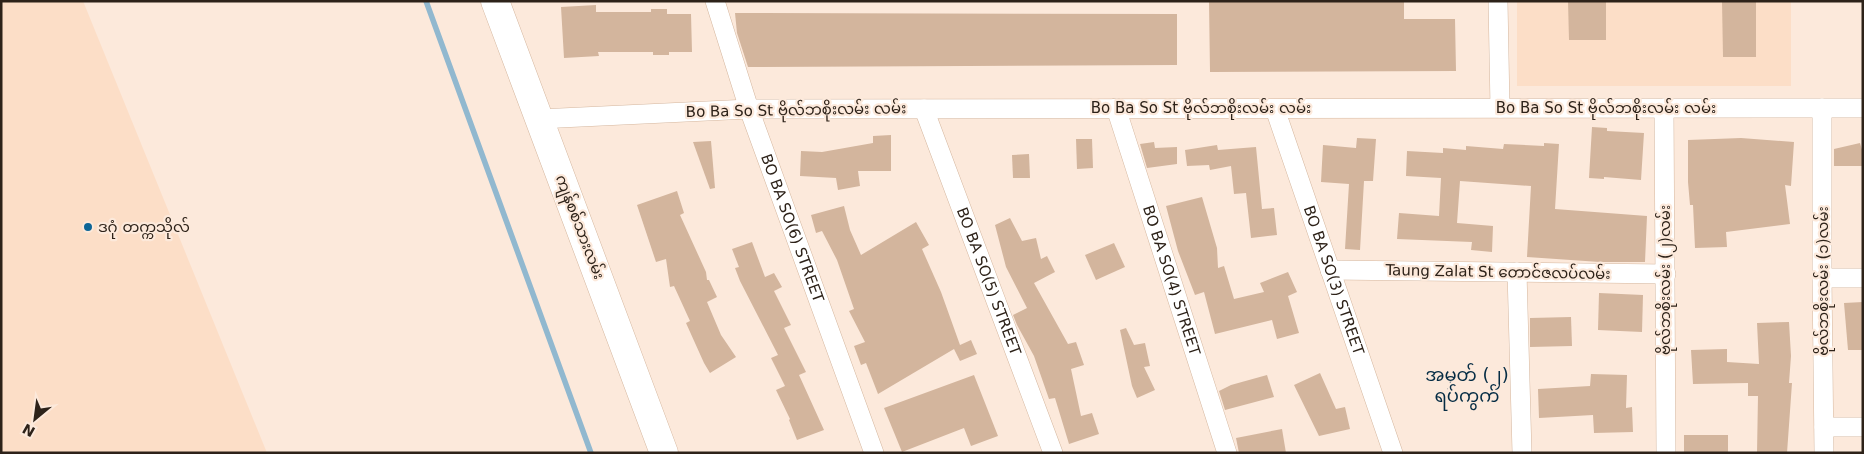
<svg xmlns="http://www.w3.org/2000/svg" width="1864" height="454" font-family="'DejaVu Sans','Noto Sans Myanmar',sans-serif">
  <rect width="100%" height="100%" fill="#fce9db"/>
  <g fill="#fcdec7">
    <polygon points="1,1 83,1 267,453 1,453"/>
    <rect x="1517" y="1" width="274" height="85"/>
  </g>
  <g fill="none" stroke-linecap="round" stroke-linejoin="round">
    <polyline stroke="#91b8cf" stroke-width="5.5" points="426,1 591,453"/>
  </g>
  <g fill="#d3b59d">
    <polygon points="1209,1 1404,1 1404,19 1455,19 1456,71 1210,72"/>
    <polygon points="1568,1 1606,1 1606,40 1569,40"/>
    <polygon points="1722,1 1756,1 1756,57 1723,57"/>
    <polygon points="596,5 596,12 651,12 651,9 667,9 667,14 691,14 692,52 669,52 669,55 653,55 653,52 598,52 599,56 564,58 561,7"/>
    <polygon points="735,13 1177,14 1177,65 748,67 737,33"/>
    <polygon points="1592,127 1607,128 1607,131 1644,133 1641,180 1604,177 1604,179 1589,178"/>
    <polygon points="891,135 891,171 858,171 860,186 838,190 836,178 800,176 801,151 822,152 873,143 873,136"/>
    <polygon points="1357,138 1376,139 1373,181 1364,181 1360,250 1345,249 1349,184 1321,182 1323,145 1356,148"/>
    <polygon points="1741,138 1794,142 1791,186 1785,185 1790,224 1726,232 1727,247 1695,248 1693,205 1690,205 1688,182 1688,140"/>
    <polygon points="1076,139 1092,139 1093,168 1077,169"/>
    <polygon points="711,141 715,188 710,189 693,142"/>
    <polygon points="1154,142 1155,148 1177,147 1177,164 1147,168 1140,144"/>
    <polygon points="1544,143 1559,144 1555,209 1647,216 1645,262 1600,262 1527,257 1531,186 1460,181 1457,223 1493,226 1492,252 1471,250 1472,242 1397,239 1399,213 1439,216 1441,178 1406,176 1407,151 1443,153 1443,148 1466,150 1466,146 1503,149 1504,144 1544,146"/>
    <polygon points="1860,143 1863,153 1863,166 1834,166 1834,149"/>
    <polygon points="1217,145 1218,150 1256,147 1262,209 1274,208 1277,235 1251,238 1246,193 1234,194 1231,166 1210,170 1209,165 1187,166 1185,150"/>
    <polygon points="1029,154 1030,178 1013,178 1012,155"/>
    <polygon points="677,191 684,213 680,215 706,272 707,280 709,280 717,297 707,302 721,335 736,357 710,373 704,363 686,323 690,321 674,286 670,287 666,259 656,262 637,205"/>
    <polygon points="1202,197 1217,248 1218,268 1224,266 1234,299 1264,292 1260,283 1288,272 1297,292 1288,296 1299,333 1277,339 1272,320 1215,334 1204,292 1195,295 1178,251 1166,206"/>
    <polygon points="844,206 850,230 861,255 916,222 929,245 922,249 941,292 960,345 971,340 977,354 960,361 954,349 878,394 866,363 861,365 854,346 865,342 849,311 854,309 837,260 822,231 816,233 811,215"/>
    <polygon points="1010,218 1022,241 1036,238 1041,259 1047,256 1055,272 1034,283 1068,344 1076,342 1084,365 1071,369 1081,416 1092,413 1099,434 1069,444 1055,398 1049,399 1034,356 1017,325 1013,315 1027,308 1006,267 995,225"/>
    <polygon points="752,242 765,277 774,273 782,287 774,291 791,325 784,328 806,372 799,375 824,430 797,440 789,420 790,419 776,390 785,386 771,358 778,355 740,281 735,268 739,267 732,249"/>
    <polygon points="1114,243 1125,267 1096,280 1085,255"/>
    <polygon points="1599,293 1643,295 1642,332 1598,330"/>
    <polygon points="1863,302 1863,350 1848,350 1844,303"/>
    <polygon points="1571,317 1572,346 1530,347 1530,318"/>
    <polygon points="1789,322 1791,356 1789,383 1792,383 1787,453 1757,453 1758,396 1748,396 1748,383 1693,384 1691,350 1727,349 1727,362 1759,364 1757,323"/>
    <polygon points="1126,328 1134,345 1145,343 1150,366 1144,367 1155,390 1137,398 1132,386 1120,330"/>
    <polygon points="1320,373 1336,409 1345,407 1350,429 1319,436 1294,385"/>
    <polygon points="1591,374 1627,375 1626,408 1632,407 1633,432 1594,433 1593,415 1539,418 1538,389 1590,386"/>
    <polygon points="974,375 998,436 971,446 964,428 902,452 884,408"/>
    <polygon points="1267,375 1274,397 1225,410 1219,391 1231,385"/>
    <polygon points="1282,429 1286,453 1239,453 1236,438"/>
    <rect x="1684" y="435" width="44" height="18"/>
  </g>
  <g fill="none" stroke-linecap="round" stroke-linejoin="round">
    <g stroke="#d5b79f" stroke-width="20">
      <g id="minor">
        <path id="s1" d="M 715,1 L 749,109 L 874,453"/>
        <polyline points="1498,1 1500,108"/>
        <path id="s2" d="M 1116,108 L 1227,453"/>
        <polyline points="1664,108 1666,453"/>
        <polyline points="1822,108 1822,278 1824,453"/>
        <path id="s3" d="M 924,109 L 1053,453"/>
        <path id="s4" d="M 1275,109 L 1393,453"/>
        <polyline points="539,119 749,109 1863,108"/>
        <polyline points="1330,270 1666,274"/>
        <polyline points="1517,272 1522,453"/>
        <polyline points="1822,278 1863,278"/>
        <polyline points="1824,427 1863,427"/>
      </g>
    </g>
    <g stroke="#d5b79f" stroke-width="29">
      <polyline id="primary" points="495,1 664,453"/>
    </g>
    <use href="#minor" stroke="#fff" stroke-width="19"/>
    <use href="#primary" stroke="#fff" stroke-width="28"/>
  </g>
  <circle fill="#0d6596" stroke="#fce9db" stroke-width="2" cx="88" cy="227" r="5"/>
  <g text-anchor="middle" dominant-baseline="central" stroke-width="4.5" stroke-linejoin="round" paint-order="stroke">
    <g font-size="15" fill="#2d2219" stroke="#fce9db">
      <text x="1201" y="108">Bo Ba So St ဗိုလ်ဘစိုးလမ်း လမ်း</text>
      <text x="1606" y="108">Bo Ba So St ဗိုလ်ဘစိုးလမ်း လမ်း</text>
      <text transform="translate(796 110) rotate(-1)">Bo Ba So St ဗိုလ်ဘစိုးလမ်း လမ်း</text>
      <text transform="translate(580 227) rotate(69)">ကျန်စစ်သားလမ်း</text>
      <text stroke="none"><textPath href="#s1" startOffset="240">BO BA SO(6) STREET</textPath></text>
      <text transform="translate(1498 272) rotate(1)">Taung Zalat St တောင်ဇလပ်လမ်း</text>
      <text transform="translate(1665 280) rotate(-90)">ဗိုလ်ဘစိုးလမ်း (၂)လမ်း</text>
      <text stroke="none"><textPath href="#s3" startOffset="184">BO BA SO(5) STREET</textPath></text>
      <text stroke="none"><textPath href="#s2" startOffset="181">BO BA SO(4) STREET</textPath></text>
      <text stroke="none"><textPath href="#s4" startOffset="181">BO BA SO(3) STREET</textPath></text>
      <text transform="translate(1823 281) rotate(-90)">ဗိုလ်ဘစိုးလမ်း (၁)လမ်း</text>
    </g>
    <g font-size="15" fill="#2d2219" stroke="#fce9db" text-anchor="start">
      <text x="98" y="227">ဒဂုံ တက္ကသိုလ်</text>
    </g>
    <g font-size="18" fill="#052c44" stroke="#fce9db">
      <text x="1467" y="374">အမှတ် (၂)<tspan x="1467" dy="21">ရပ်ကွက်</tspan></text>
    </g>
  </g>
  <rect width="1864" height="454" fill="none" stroke="#2d2219" stroke-width="5"/>
  <g transform="translate(35 419) rotate(209)" stroke="#fce9db" stroke-width="4" paint-order="stroke">
  <path d="M0-4L9 19L0 12L-9 19Z" fill="#2d2219"/>
  <text y="-8" font-size="14" font-weight="bold" text-anchor="middle" fill="#2d2219">N</text>
  </g>
</svg>
